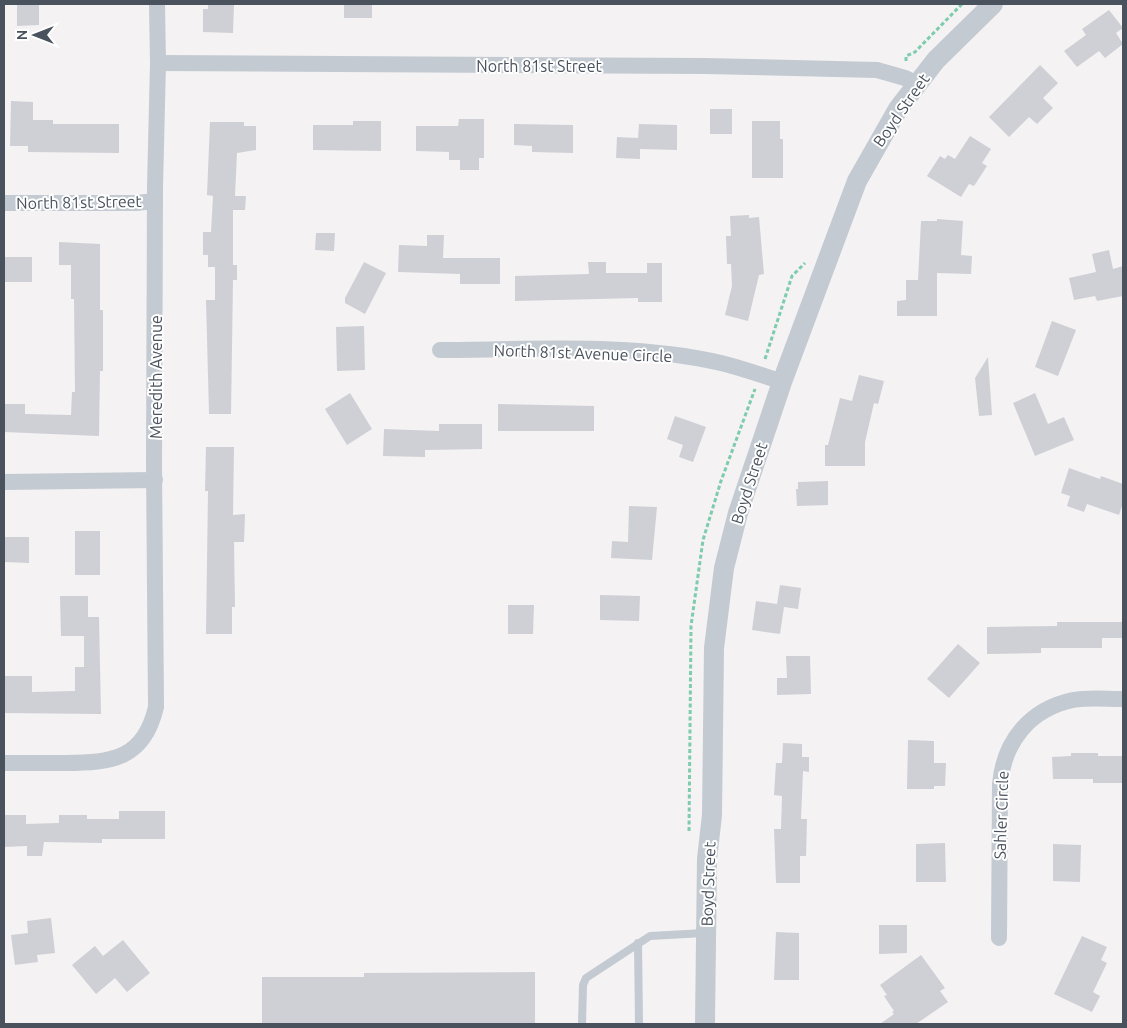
<svg xmlns="http://www.w3.org/2000/svg" width="1127" height="1028" font-family="Ubuntu,sans-serif">
  <rect width="100%" height="100%" fill="#f4f2f2"/>
  <g fill="#cfd0d6">
    <polygon points="17,4 39,4 39,25 17,26"/>
    <polygon points="208,4 234,4 233,33 203,32 203,9 208,9"/>
    <rect x="344" y="4" width="28" height="14"/>
    <polygon points="1109,10 1123,28 1116,33 1123,44 1105,58 1099,51 1077,67 1064,51 1086,35 1082,29"/>
    <polygon points="1040,65 1058,83 1043,98 1053,108 1037,124 1029,117 1009,137 989,117"/>
    <polygon points="11,101 33,102 33,120 53,120 53,124 119,124 119,153 28,152 28,146 10,146"/>
    <rect x="710" y="109" width="22" height="25"/>
    <polygon points="459,119 484,119 484,158 479,158 479,170 460,170 460,160 449,160 449,152 416,151 416,126 458,126"/>
    <polygon points="353,121 381,121 381,151 313,150 313,125 353,125"/>
    <polygon points="752,121 780,121 780,139 783,139 783,178 752,178"/>
    <polygon points="210,122 244,122 244,126 256,126 256,150 237,153 235,196 246,196 245,210 233,210 233,265 237,265 237,280 233,280 231,414 209,414 206,300 215,300 215,267 208,267 208,255 203,255 203,232 211,232 213,196 207,195"/>
    <polygon points="514,124 573,125 573,153 532,152 532,146 514,145"/>
    <polygon points="639,124 677,125 677,150 640,149 640,159 616,158 617,137 638,138"/>
    <polygon points="970,136 991,149 982,163 987,166 974,186 969,184 961,197 927,176 940,156 945,159 948,155 955,159"/>
    <polygon points="749,215 749,218 759,217 764,274 759,275 748,321 725,315 732,286 731,264 727,264 726,236 731,236 730,216"/>
    <polygon points="937,219 963,221 961,255 972,256 971,274 937,273 937,316 897,316 897,301 906,300 906,280 918,280 921,221 937,221"/>
    <polygon points="316,233 335,233 334,251 315,250"/>
    <polygon points="427,235 444,235 443,258 500,258 500,284 460,284 460,274 398,272 399,245 427,246"/>
    <polygon points="59,242 100,244 100,310 103,310 103,371 100,371 99,436 4,432 4,404 25,404 25,414 71,415 72,392 75,392 74,299 71,299 71,265 59,265"/>
    <polygon points="1109,250 1113,269 1123,266 1123,296 1097,301 1095,296 1074,300 1069,278 1096,272 1092,254"/>
    <rect x="4" y="257" width="28" height="25"/>
    <polygon points="364,262 386,273 365,314 345,303 345,298"/>
    <polygon points="588,262 606,262 606,273 647,273 647,263 662,263 662,302 638,302 638,298 515,301 515,276 589,274"/>
    <polygon points="1052,321 1076,330 1058,376 1035,367"/>
    <polygon points="364,326 365,370 337,371 336,327"/>
    <polygon points="988,357 992,415 979,416 975,378"/>
    <polygon points="859,375 884,381 878,404 874,403 865,442 865,466 825,466 825,445 828,445 840,398 852,401"/>
    <polygon points="350,393 372,429 347,445 325,409"/>
    <polygon points="1035,393 1048,424 1064,417 1074,440 1035,456 1013,403"/>
    <polygon points="498,404 594,406 594,431 498,431"/>
    <polygon points="675,416 706,427 693,462 679,457 683,445 667,439"/>
    <polygon points="439,424 482,424 482,449 425,450 425,457 383,456 384,429 439,431"/>
    <polygon points="206,447 234,447 233,515 245,514 244,542 234,542 235,607 232,607 232,634 206,634 208,491 205,491"/>
    <polygon points="1069,468 1100,479 1101,476 1123,484 1123,503 1119,515 1087,504 1084,512 1067,506 1070,496 1061,493"/>
    <polygon points="828,481 828,505 797,506 796,489 798,489 798,482"/>
    <polygon points="629,506 657,507 652,560 611,558 612,541 628,542"/>
    <rect x="75" y="531" width="25" height="44"/>
    <polygon points="4,537 29,537 29,563 4,562"/>
    <polygon points="780,585 801,588 798,609 784,607 780,634 752,630 756,601 777,604"/>
    <polygon points="600,595 640,596 639,621 600,620"/>
    <polygon points="60,596 88,596 88,617 99,617 101,714 4,713 4,676 32,676 32,692 75,691 75,667 84,667 84,636 61,636"/>
    <polygon points="508,605 534,605 533,634 508,634"/>
    <polygon points="1057,622 1123,622 1123,638 1102,638 1102,648 1041,648 1041,653 987,654 987,627 1057,626"/>
    <polygon points="958,644 980,663 949,698 927,679"/>
    <polygon points="786,656 810,656 811,694 777,695 777,678 787,678"/>
    <polygon points="908,740 934,741 934,763 946,763 945,786 934,786 934,789 907,789"/>
    <polygon points="783,743 802,744 802,757 809,757 809,772 803,771 801,819 807,819 806,856 800,856 800,883 776,883 774,829 781,829 782,796 774,795 776,763 782,763"/>
    <polygon points="1071,753 1098,753 1098,756 1123,756 1123,783 1093,783 1093,779 1053,779 1052,757 1071,756"/>
    <polygon points="119,811 165,811 165,839 102,839 102,843 44,842 42,856 27,856 27,846 4,847 4,815 26,815 26,824 59,823 59,815 87,815 87,819 119,819"/>
    <polygon points="945,843 946,882 916,882 916,844"/>
    <polygon points="1053,844 1081,845 1080,882 1053,881"/>
    <polygon points="51,918 55,953 37,955 38,962 15,965 11,935 28,933 27,921"/>
    <polygon points="879,925 907,925 907,953 879,954"/>
    <polygon points="776,932 799,933 799,980 774,980"/>
    <polygon points="1082,936 1107,947 1101,960 1107,963 1093,992 1100,996 1092,1012 1054,994"/>
    <polygon points="123,940 150,973 127,992 115,978 96,994 72,965 95,946 103,956"/>
    <polygon points="921,955 945,988 940,991 948,1002 916,1024 880,1024 894,1014 892,1012 894,1011 884,996 887,995 880,985"/>
    <polygon points="535,972 535,1024 262,1024 262,977 364,977 364,973"/>
  </g>
  <g fill="none" stroke-linecap="round" stroke-linejoin="round">
    <g stroke="#7cccad" stroke-width="3" stroke-dasharray="4 2.5" stroke-linecap="butt">
      <polyline points="906,61 906,56 915,52 962,4"/>
      <polyline points="765,359 792,276 805,263"/>
      <polyline points="689,831 691,626 703,540 721,481 755,389"/>
    </g>
    <g stroke="#c3cad2" stroke-width="8">
      <polyline points="638,943 639,1024"/>
      <polyline points="582,1024 583,985 586,978 650,936 704,933"/>
    </g>
    <g stroke="#c3cad2" stroke-width="16">
      <polyline points="158,63 705,66 877,70 905,78 917,84"/>
      <polyline points="4,203 136,203 155,201"/>
      <path d="M 440,350 C 530,350 632,342 721,363 C 741,368 762,375 782,382"/>
      <polyline points="4,482 155,480"/>
      <path d="M 4,763 C 24,763 45,763 65,763 C 112,763 144,759 156,707 L 154,465 L 155,187 L 158,63 L 157,4"/>
      <path d="M 999,938 L 1000,784 C 1004,741 1030,709 1073,700 C 1089,697 1107,699 1123,699"/>
    </g>
    <polyline stroke="#c3cad2" stroke-width="20" points="705,1024 707,859 712,815 714,648 724,568 738,513 782,382 857,181 898,109 936,60 993,4"/>
  </g>
  <g text-anchor="middle" dominant-baseline="central" stroke-width="4" stroke-linejoin="round" paint-order="stroke">
    <g font-size="16" fill="#4a525e" stroke="#fff">
      <text x="539" y="66">North 81st Street</text>
      <text transform="translate(901 110) rotate(-55)">Boyd Street</text>
      <text transform="translate(79 202) rotate(-1)">North 81st Street</text>
      <text transform="translate(583 353) rotate(2)">North 81st Avenue Circle</text>
      <text transform="translate(156 377) rotate(-90)">Meredith Avenue</text>
      <text transform="translate(749 483) rotate(-72)">Boyd Street</text>
      <text transform="translate(1001 815) rotate(-88)">Sahler Circle</text>
      <text transform="translate(708 884) rotate(-88)">Boyd Street</text>
    </g>
  </g>
  <rect width="1127" height="1028" fill="none" stroke="#4a525e" stroke-width="10"/>
  <g transform="translate(35 35) rotate(270)" stroke="#ffffff" stroke-width="4" paint-order="stroke">
  <path d="M0-4L9 19L0 12L-9 19Z" fill="#4a525e"/>
  <text y="-8" font-size="14" font-weight="bold" text-anchor="middle" fill="#4a525e">N</text>
  </g>
</svg>
